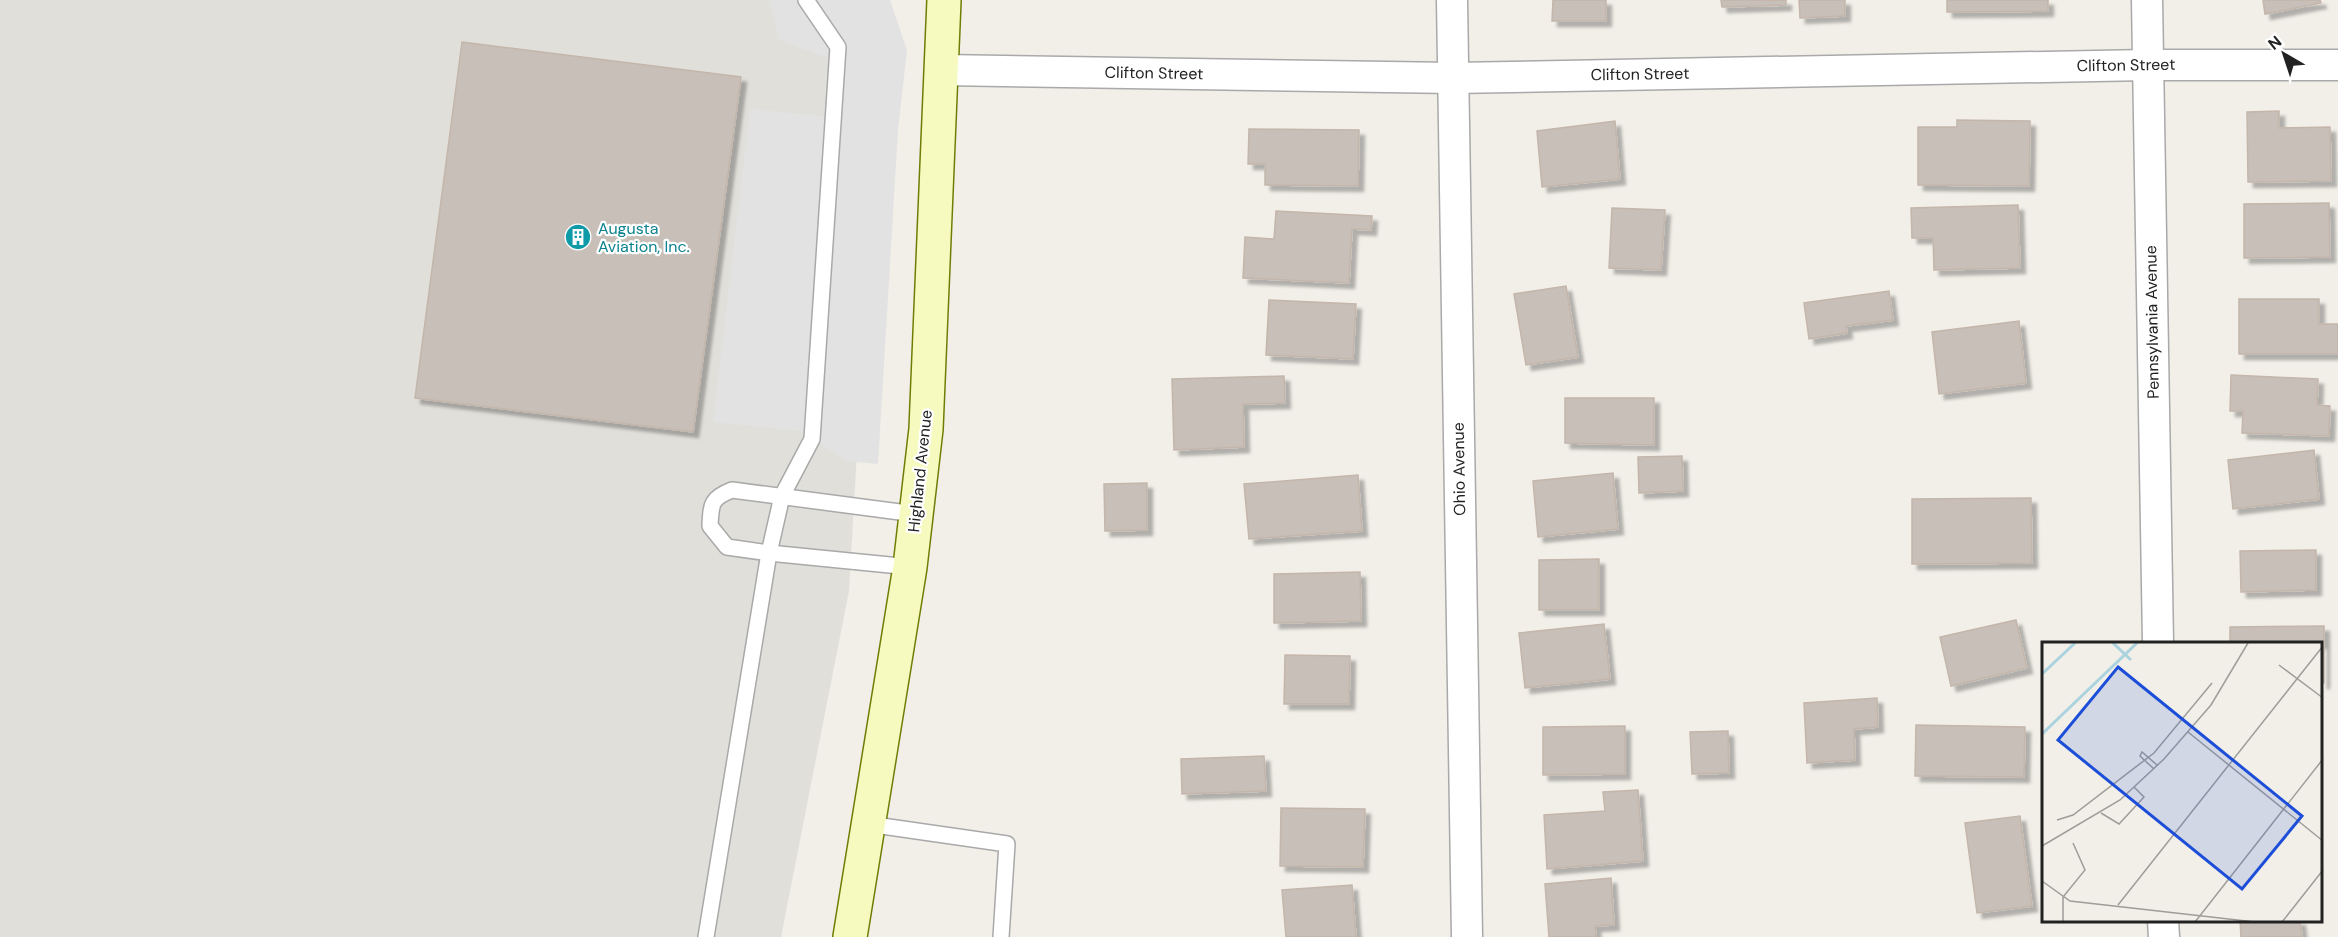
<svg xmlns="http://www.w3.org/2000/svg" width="2338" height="937" font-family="'DM Sans',sans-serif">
  <defs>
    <filter id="shadow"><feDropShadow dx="5.5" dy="5.5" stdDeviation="1.5" flood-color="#0004"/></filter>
  </defs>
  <rect width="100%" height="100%" fill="#f2efe9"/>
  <polygon fill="#e1dfda" points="0,0 883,0 849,591 781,937 0,937"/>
  <polygon fill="#e2e2e2" points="769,0 890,0 907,50 898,130 878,464 847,461 800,431 713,422 750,109 824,116 828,58 779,40"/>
  <g fill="#c7bfb8" stroke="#c4b6ab" stroke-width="1.5" filter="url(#shadow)">
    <polygon points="1553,0 1606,0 1606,21 1552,21"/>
    <polygon points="1721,0 1786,0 1786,5 1722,7"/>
    <polygon points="1799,0 1845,0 1845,16 1800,18"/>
    <polygon points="1947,0 2048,0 2048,11 1947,12"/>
    <polygon points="2263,0 2320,0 2321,3 2265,14"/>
    <polygon points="462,42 741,77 693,432 415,398"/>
    <polygon points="2279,111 2279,128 2330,127 2331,181 2248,182 2247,112"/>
    <polygon points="1957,120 2030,121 2029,186 1918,185 1918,127 1957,127"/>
    <polygon points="1615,121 1620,179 1542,187 1537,131"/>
    <polygon points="1249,129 1359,130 1358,186 1265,185 1265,164 1248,164"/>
    <polygon points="2329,203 2330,257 2244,258 2244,204"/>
    <polygon points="2018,205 2020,268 1934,270 1933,238 1912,238 1911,208"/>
    <polygon points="1612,208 1665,210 1661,270 1609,268"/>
    <polygon points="1276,211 1372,216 1371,230 1352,229 1349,283 1243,278 1245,237 1274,239"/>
    <polygon points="1566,286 1578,357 1526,365 1514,294"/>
    <polygon points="1889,291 1893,320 1846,326 1847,333 1809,339 1804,303"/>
    <polygon points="2239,299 2319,299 2319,324 2338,324 2338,354 2239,354"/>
    <polygon points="1269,300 1356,304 1353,359 1266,355"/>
    <polygon points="2019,321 2026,383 1939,394 1932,332"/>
    <polygon points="2231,375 2318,379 2317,405 2330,406 2329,436 2242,433 2243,411 2230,411"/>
    <polygon points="1284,376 1285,403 1243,404 1244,447 1174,450 1172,379"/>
    <polygon points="1565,398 1654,398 1654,445 1565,443"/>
    <polygon points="2314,450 2319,499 2233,509 2228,460"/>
    <polygon points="1682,456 1683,491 1639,493 1638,457"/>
    <polygon points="1613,473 1618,529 1538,537 1533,481"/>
    <polygon points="1358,475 1362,531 1249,539 1244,484"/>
    <polygon points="1147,483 1147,530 1105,531 1104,484"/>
    <polygon points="2031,498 2032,563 1912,564 1912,499"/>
    <polygon points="2316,550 2316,590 2241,592 2240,551"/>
    <polygon points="1599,559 1599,610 1539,610 1539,560"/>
    <polygon points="1360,572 1361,621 1274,623 1274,574"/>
    <polygon points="2016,620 2027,668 1951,686 1940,637"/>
    <polygon points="1604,624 1610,679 1525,688 1519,633"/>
    <polygon points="2324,626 2324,683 2322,683 2322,643 2230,643 2230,627"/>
    <polygon points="1285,655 1350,656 1349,704 1284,704"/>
    <polygon points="1877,698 1878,727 1854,729 1855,760 1807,763 1804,703"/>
    <polygon points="1916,725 2025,727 2024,777 1915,776"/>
    <polygon points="1625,726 1625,774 1543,775 1543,727"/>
    <polygon points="1728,731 1729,773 1692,774 1690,732"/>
    <polygon points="1264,756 1266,791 1182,794 1181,759"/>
    <polygon points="1638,790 1643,861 1547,869 1544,815 1605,811 1603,792"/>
    <polygon points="1281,808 1365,809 1363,867 1280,866"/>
    <polygon points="2020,816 2032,906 1977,913 1965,823"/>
    <polygon points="1611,878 1614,925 1595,926 1596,937 1549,937 1545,884"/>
    <polygon points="1352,885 1356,937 1286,937 1282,890"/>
    <polygon points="2240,920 2300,920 2302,937 2241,937"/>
  </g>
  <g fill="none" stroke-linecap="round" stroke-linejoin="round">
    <g stroke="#a9a9a9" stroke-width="18">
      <g id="lane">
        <path d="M 910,567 L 769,553 L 727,547 L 710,526 C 711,504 711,498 732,490 L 915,514"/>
        <polyline points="868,824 1007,844 1001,937"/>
        <polyline points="706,937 769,553 782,496 812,439 838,47 806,0"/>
      </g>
    </g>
    <g stroke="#a9a9a9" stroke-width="33">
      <g id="street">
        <polyline points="1452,0 1467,937"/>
        <polyline points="2147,0 2158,643"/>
        <polyline points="942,70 1453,78 2147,65 2338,65"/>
        <polyline points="2163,920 2164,937"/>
      </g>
    </g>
    <g stroke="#707d05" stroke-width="36">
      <polyline id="secondary" points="850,937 910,567 926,429 944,0"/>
    </g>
    <use href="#lane" stroke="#fff" stroke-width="15"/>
    <use href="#street" stroke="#fff" stroke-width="30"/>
    <use href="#secondary" stroke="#f7fabf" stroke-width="33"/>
  </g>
  <defs>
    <g id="building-disc" transform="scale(1.35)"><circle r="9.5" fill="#0f9aa8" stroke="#fff"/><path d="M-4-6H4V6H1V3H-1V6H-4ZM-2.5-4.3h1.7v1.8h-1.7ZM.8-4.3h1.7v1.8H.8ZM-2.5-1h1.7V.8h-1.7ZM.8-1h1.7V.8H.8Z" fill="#fff"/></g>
  </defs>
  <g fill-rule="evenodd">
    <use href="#building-disc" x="578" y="237"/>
  </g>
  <g text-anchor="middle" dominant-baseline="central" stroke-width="4.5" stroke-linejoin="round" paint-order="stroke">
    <g font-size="16" fill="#222" stroke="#fff">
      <text transform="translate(2126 65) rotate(-1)">Clifton Street</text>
      <text transform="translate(1154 73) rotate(1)">Clifton Street</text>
      <text transform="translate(1640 74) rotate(-1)">Clifton Street</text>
      <text transform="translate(2152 322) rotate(-91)">Pennsylvania Avenue</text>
      <text transform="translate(1459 469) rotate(-91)">Ohio Avenue</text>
      <text transform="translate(920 471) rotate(-84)">Highland Avenue</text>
    </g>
    <g font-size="16" fill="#0d838f" stroke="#fff" text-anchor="start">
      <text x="598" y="228">Augusta<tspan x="598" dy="18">Aviation, Inc.</tspan></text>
    </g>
  </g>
  <g transform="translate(2042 642)">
    <rect width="280" height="280" fill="#f2efe9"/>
    <path fill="none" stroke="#aad3df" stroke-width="3" d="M 71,1 L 89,18M 0,32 L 33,1M 0,92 L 95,1"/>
    <path fill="none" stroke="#9f9d99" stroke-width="1.5" d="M 237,23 L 281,56M 146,90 L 281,199M 112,127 L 98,114 L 100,110 L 115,123M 59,171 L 77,182 L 102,155 L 92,145M 15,178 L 31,173 L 112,111 L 170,41M 0,204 L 78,158 L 122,117 L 169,63 L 206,1M 0,239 L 28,259 L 213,280M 76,263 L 281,4M 21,280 L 21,255 L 43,228 L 31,201M 153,280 L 281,117M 240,280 L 281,228"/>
    <path fill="#1d4ed8" fill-opacity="0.15" stroke="#1d4ed8" stroke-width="3" d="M 76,25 L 260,174 L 200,247 L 16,98 Z"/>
    <rect width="280" height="280" fill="none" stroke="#222" stroke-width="3"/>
  </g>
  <g transform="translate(2284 54) rotate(321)" stroke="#ffffff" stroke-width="4.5" paint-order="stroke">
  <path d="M0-4.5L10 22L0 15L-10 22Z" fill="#222222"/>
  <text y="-9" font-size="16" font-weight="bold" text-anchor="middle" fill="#222222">N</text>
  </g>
</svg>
